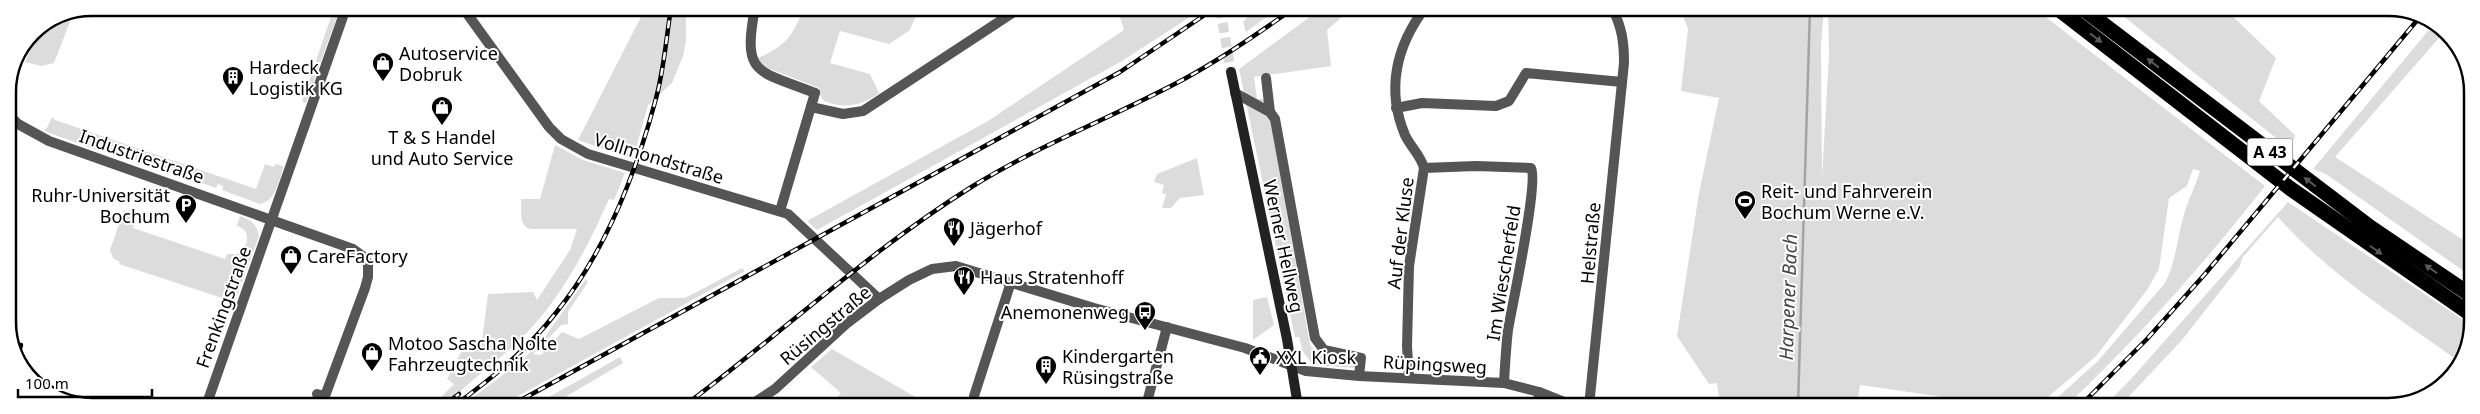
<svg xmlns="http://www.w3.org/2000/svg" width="2480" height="414" font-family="'Noto Sans',sans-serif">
  <rect width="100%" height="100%" fill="#fff"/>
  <g fill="#dcdcdc">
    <polygon points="334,8 340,8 306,103 302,102"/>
    <polygon points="633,8 686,8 686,40 683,56 672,83 648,105 633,159 578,140 641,17 641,12"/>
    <path d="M 804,8 L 920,8 L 909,31 L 889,44 L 840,31 L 830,63 L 870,74 L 879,93 C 862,106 844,109 824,101 L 820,95 L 819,88 L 760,65 L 756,59 C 786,46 792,37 804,8 Z"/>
    <polygon points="1117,8 1204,8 1122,61 817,230 807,221 988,121 1124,30"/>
    <polygon points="1255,8 1279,8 1246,32 1243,22"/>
    <polygon points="1322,8 1352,8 1327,30 1331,66 1254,77 1257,99 1265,99 1270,117 1310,345 1317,353 1355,361 1356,368 1313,365 1303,352 1299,337 1295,337 1239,69"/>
    <path d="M 1680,8 L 1824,8 L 1821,45 L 1822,178 L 1829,54 L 1828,8 L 2034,8 L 2265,186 C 2204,264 2138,338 2066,406 L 2048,406 L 2098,361 L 2165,283 C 2177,260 2177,236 2185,211 C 2189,198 2196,185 2200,171 L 2193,169 L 2187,186 L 2169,198 L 2159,269 L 2147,290 L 2096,356 L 2040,404 L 2006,406 L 1860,385 L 1857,406 L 1720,406 L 1717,383 L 1709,384 L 1677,336 L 1699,193 L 1719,98 L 1681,91 L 1688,29 Z"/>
    <polygon points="2113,8 2224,8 2276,58 2259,101 2295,135 2291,150"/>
    <polygon points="70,12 71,19 54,63 41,66 25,62 36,30 60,14"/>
    <polygon points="2433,25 2445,31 2335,157 2471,245 2472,277 2326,174 2313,169"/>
    <path d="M 52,117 L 55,120 L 256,189 L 265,164 L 274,167 L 275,164 L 283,166 C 280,180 275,202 260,204 L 222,190 L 223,186 L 218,184 L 216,188 L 105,149 L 97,150 L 47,132 L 44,130 L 47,128 Z"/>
    <path d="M 555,145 L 583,160 L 625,173 L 614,200 L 609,199 C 589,244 566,289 533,326 C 515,346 494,363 473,380 C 463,389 445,406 432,406 L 454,384 L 447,379 L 464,347 L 476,348 L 477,344 L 480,344 L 482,341 L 488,294 L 533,292 L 537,300 L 570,250 L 577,229 L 531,229 C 518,227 522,210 521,199 L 540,199 Z"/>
    <polygon points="1197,158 1204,195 1180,198 1171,208 1162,208 1166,194 1162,193 1164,185 1154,182 1157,174"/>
    <path d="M 2288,202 L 2472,326 L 2472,333 L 2457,360 C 2396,316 2328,274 2278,217 L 2242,258 L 2240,266 L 2182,340 L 2120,406 L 2104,406 L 2130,380 Z"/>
    <path d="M 124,210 L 135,221 L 133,228 L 225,259 L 227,254 L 237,254 C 249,247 252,230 237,226 L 240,216 C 253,221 256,224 259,236 L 236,299 L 226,303 L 222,298 L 119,264 L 120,262 L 113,258 L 110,250 Z"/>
    <polygon points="742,268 745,271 500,406 462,406 520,362 542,341 586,279 588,282 568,312 568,324 561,325 533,354 541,355 562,332 579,339 659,298 685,298"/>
    <polygon points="1267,297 1274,325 1253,340 1253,300"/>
    <polygon points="832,349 931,406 830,406 841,393 811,367"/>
    <polygon points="620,357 623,363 550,406 533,406"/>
  </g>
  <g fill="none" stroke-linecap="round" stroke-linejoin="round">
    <polyline stroke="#a3a3a3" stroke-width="2.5" points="1798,406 1810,8"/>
    <polyline stroke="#d9d9d9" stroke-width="10" stroke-dasharray="10 5" stroke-linecap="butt" points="1220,8 1231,72"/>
    <g stroke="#555" stroke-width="10">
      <polyline points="463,8 549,127 561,139 588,154 788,214 879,299"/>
      <path d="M 755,8 C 742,76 757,70 815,93 L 780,211"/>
      <polyline points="1266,78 1270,112 1275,119 1315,338 1324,350 1361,358 1359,376"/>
      <polyline points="1235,93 1270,112"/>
      <polyline points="811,107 843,114 863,111 1020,8"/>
      <polyline points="1396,108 1422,103 1496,106 1509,101 1526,73 1622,82"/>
      <polyline points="8,114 18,124 49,141 353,249 364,257 368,264 368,277 365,288 325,396 317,394"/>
      <path d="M 1424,168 C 1421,156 1410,146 1405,135 C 1386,90 1396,46 1425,8"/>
      <path d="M 1409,378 L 1407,346 L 1409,266 L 1424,168 L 1476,166 L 1531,168 C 1539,181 1512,306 1508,330 C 1506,347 1505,365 1504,383"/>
      <polyline points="974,396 1011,282"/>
      <polyline points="206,406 346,8"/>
      <polyline points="749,406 775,389 846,324 879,299 909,280 932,269 956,266 1094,308 1245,348 1306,371 1359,376 1504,383 1539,392 1574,406"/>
      <polyline points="1146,406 1167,327"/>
      <polyline points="1538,406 1539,392"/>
      <path d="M 1589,406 L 1624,63 C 1624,42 1622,27 1612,8"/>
    </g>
    <polyline stroke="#222" stroke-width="10" points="1231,72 1287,339 1298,406"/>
    <g stroke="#000" stroke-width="15">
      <polyline points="2057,8 2291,189 2472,315"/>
      <polyline points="2082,8 2370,227 2472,296"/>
    </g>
    <g stroke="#000" stroke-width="4.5">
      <g id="rail">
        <polyline points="18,356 21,345"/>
        <polyline points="443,406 459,394"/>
        <path d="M 454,406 C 491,379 527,350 555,314 C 604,254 635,176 655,102 C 664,71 666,39 671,8"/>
        <polyline points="510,406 1120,72 1215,8"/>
        <path d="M 684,406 C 781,334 870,250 973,186 C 1041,144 1116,116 1186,78 C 1224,57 1259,33 1294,8"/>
        <polyline points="2080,406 2147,339 2205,274 2419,18"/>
      </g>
    </g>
    <use href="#rail" stroke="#fff" stroke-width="2.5" stroke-dasharray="8" stroke-linecap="butt"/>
  </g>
  <defs><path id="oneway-solid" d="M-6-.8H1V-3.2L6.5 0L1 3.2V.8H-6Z" transform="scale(1.25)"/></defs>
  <g fill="#595959">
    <use href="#oneway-solid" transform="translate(2096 38) rotate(38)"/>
    <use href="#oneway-solid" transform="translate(2153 63) rotate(-142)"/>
    <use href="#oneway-solid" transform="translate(2310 182) rotate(-143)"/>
    <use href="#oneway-solid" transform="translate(2376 250) rotate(35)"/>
    <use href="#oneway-solid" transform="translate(2431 269) rotate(-145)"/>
  </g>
  <defs>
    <g id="shop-pin" transform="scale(1.125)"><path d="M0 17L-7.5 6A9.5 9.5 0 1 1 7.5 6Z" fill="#000" stroke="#fff"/><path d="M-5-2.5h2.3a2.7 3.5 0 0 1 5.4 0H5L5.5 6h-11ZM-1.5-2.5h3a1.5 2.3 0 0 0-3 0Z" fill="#fff"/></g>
    <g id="building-pin" transform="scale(1.125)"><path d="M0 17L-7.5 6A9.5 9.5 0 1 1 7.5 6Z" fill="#000" stroke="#fff"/><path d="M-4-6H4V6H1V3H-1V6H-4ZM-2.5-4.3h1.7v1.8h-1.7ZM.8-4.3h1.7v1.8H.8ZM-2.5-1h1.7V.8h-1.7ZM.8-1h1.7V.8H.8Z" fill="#fff"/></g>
    <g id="stadium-pin" transform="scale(1.125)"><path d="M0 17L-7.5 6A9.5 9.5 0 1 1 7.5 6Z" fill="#000" stroke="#fff"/><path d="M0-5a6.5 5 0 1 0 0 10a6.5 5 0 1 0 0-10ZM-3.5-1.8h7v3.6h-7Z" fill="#fff"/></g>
    <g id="parking-pin" transform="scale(1.125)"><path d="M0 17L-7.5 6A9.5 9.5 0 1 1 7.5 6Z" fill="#000" stroke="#fff"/><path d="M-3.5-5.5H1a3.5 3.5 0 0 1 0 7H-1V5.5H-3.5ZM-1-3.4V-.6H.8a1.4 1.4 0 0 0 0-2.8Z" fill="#fff"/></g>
    <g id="restaurant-pin" transform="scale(1.125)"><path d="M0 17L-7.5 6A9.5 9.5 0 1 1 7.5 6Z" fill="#000" stroke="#fff"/><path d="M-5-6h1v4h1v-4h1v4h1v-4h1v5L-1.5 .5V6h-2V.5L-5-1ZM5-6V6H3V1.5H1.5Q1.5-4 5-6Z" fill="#fff"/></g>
    <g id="bus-pin" transform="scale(1.125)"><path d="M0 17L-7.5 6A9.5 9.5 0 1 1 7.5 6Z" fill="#000" stroke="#fff"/><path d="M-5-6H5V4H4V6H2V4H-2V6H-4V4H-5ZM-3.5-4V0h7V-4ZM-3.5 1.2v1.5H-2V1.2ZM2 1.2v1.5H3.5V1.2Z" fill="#fff"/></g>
    <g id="civic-pin" transform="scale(1.125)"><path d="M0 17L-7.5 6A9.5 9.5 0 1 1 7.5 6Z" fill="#000" stroke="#fff"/><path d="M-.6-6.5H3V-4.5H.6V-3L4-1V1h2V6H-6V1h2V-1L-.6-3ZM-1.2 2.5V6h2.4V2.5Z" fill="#fff"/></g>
  </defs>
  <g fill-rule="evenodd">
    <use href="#shop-pin" x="383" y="63"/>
    <use href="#building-pin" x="233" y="77"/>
    <use href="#shop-pin" x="442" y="107"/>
    <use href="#stadium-pin" x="1745" y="201"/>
    <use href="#parking-pin" x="186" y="205"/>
    <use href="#restaurant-pin" x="954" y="228"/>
    <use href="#shop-pin" x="291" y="256"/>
    <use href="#restaurant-pin" x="964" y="277"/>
    <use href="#bus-pin" x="1145" y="312"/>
    <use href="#shop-pin" x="372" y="353"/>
    <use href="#civic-pin" x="1260" y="357"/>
    <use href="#building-pin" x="1046" y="366"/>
  </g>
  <g text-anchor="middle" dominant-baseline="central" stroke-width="4" stroke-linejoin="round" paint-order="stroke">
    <rect fill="#fff" stroke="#4c4c4c" stroke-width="1" x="2247.5" y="138.5" width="45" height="27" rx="4"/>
    <g font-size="16" font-weight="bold" fill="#000">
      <text x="2270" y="152">A 43</text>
    </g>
    <g font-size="18" fill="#000" stroke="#fff" text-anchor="start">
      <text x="399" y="53">Autoservice<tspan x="399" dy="21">Dobruk</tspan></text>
      <text x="249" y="67">Hardeck<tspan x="249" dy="21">Logistik KG</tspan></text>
      <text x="442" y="137" text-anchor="middle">T &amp; S Handel<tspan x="442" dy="21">und Auto Service</tspan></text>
      <text x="1761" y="191">Reit- und Fahrverein<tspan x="1761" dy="21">Bochum Werne e.V.</tspan></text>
      <text x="170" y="195" text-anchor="end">Ruhr-Universität<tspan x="170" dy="21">Bochum</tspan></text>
      <text x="970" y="228">Jägerhof</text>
      <text x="307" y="256">CareFactory</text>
      <text x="980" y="277">Haus Stratenhoff</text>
      <text x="1129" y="312" text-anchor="end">Anemonenweg</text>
      <text x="388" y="343">Motoo Sascha Nolte<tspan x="388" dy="21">Fahrzeugtechnik</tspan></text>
      <text x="1062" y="356">Kindergarten<tspan x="1062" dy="21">Rüsingstraße</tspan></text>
      <text x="1276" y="357">XXL Kiosk</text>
    </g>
    <g font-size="18" fill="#000" stroke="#fff">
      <text transform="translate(142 156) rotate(19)">Industriestraße</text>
      <text transform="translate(659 158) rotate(17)">Vollmondstraße</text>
      <text transform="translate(1400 233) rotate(-83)">Auf der Kluse</text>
      <text transform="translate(1590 243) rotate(-85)">Helstraße</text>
      <text transform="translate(1284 246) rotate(78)">Werner Hellweg</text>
      <text transform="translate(1503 273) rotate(-81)">Im Wiescherfeld</text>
      <text transform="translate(223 307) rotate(-70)">Frenkingstraße</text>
      <text transform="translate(825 325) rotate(-40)">Rüsingstraße</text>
      <text transform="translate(1435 364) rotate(3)">Rüpingsweg</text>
    </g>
    <g font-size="19" font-style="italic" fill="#444" stroke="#fff">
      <text transform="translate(1788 297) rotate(-88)">Harpener Bach</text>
    </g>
  </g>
  <path d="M0 0H2480V414H0ZM92 16H2388A76 76 0 0 1 2464 92V322A76 76 0 0 1 2388 398H92A76 76 0 0 1 16 322V92A76 76 0 0 1 92 16Z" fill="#fff" fill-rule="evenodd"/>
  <path fill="none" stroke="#000" stroke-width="2.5" d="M92 16H2388A76 76 0 0 1 2464 92V322A76 76 0 0 1 2388 398H92A76 76 0 0 1 16 322V92A76 76 0 0 1 92 16Z"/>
  <path d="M18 389v8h134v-8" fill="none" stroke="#000000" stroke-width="2.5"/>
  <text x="25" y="389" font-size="15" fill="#000000" stroke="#ffffff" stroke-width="4" paint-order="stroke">100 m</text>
</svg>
